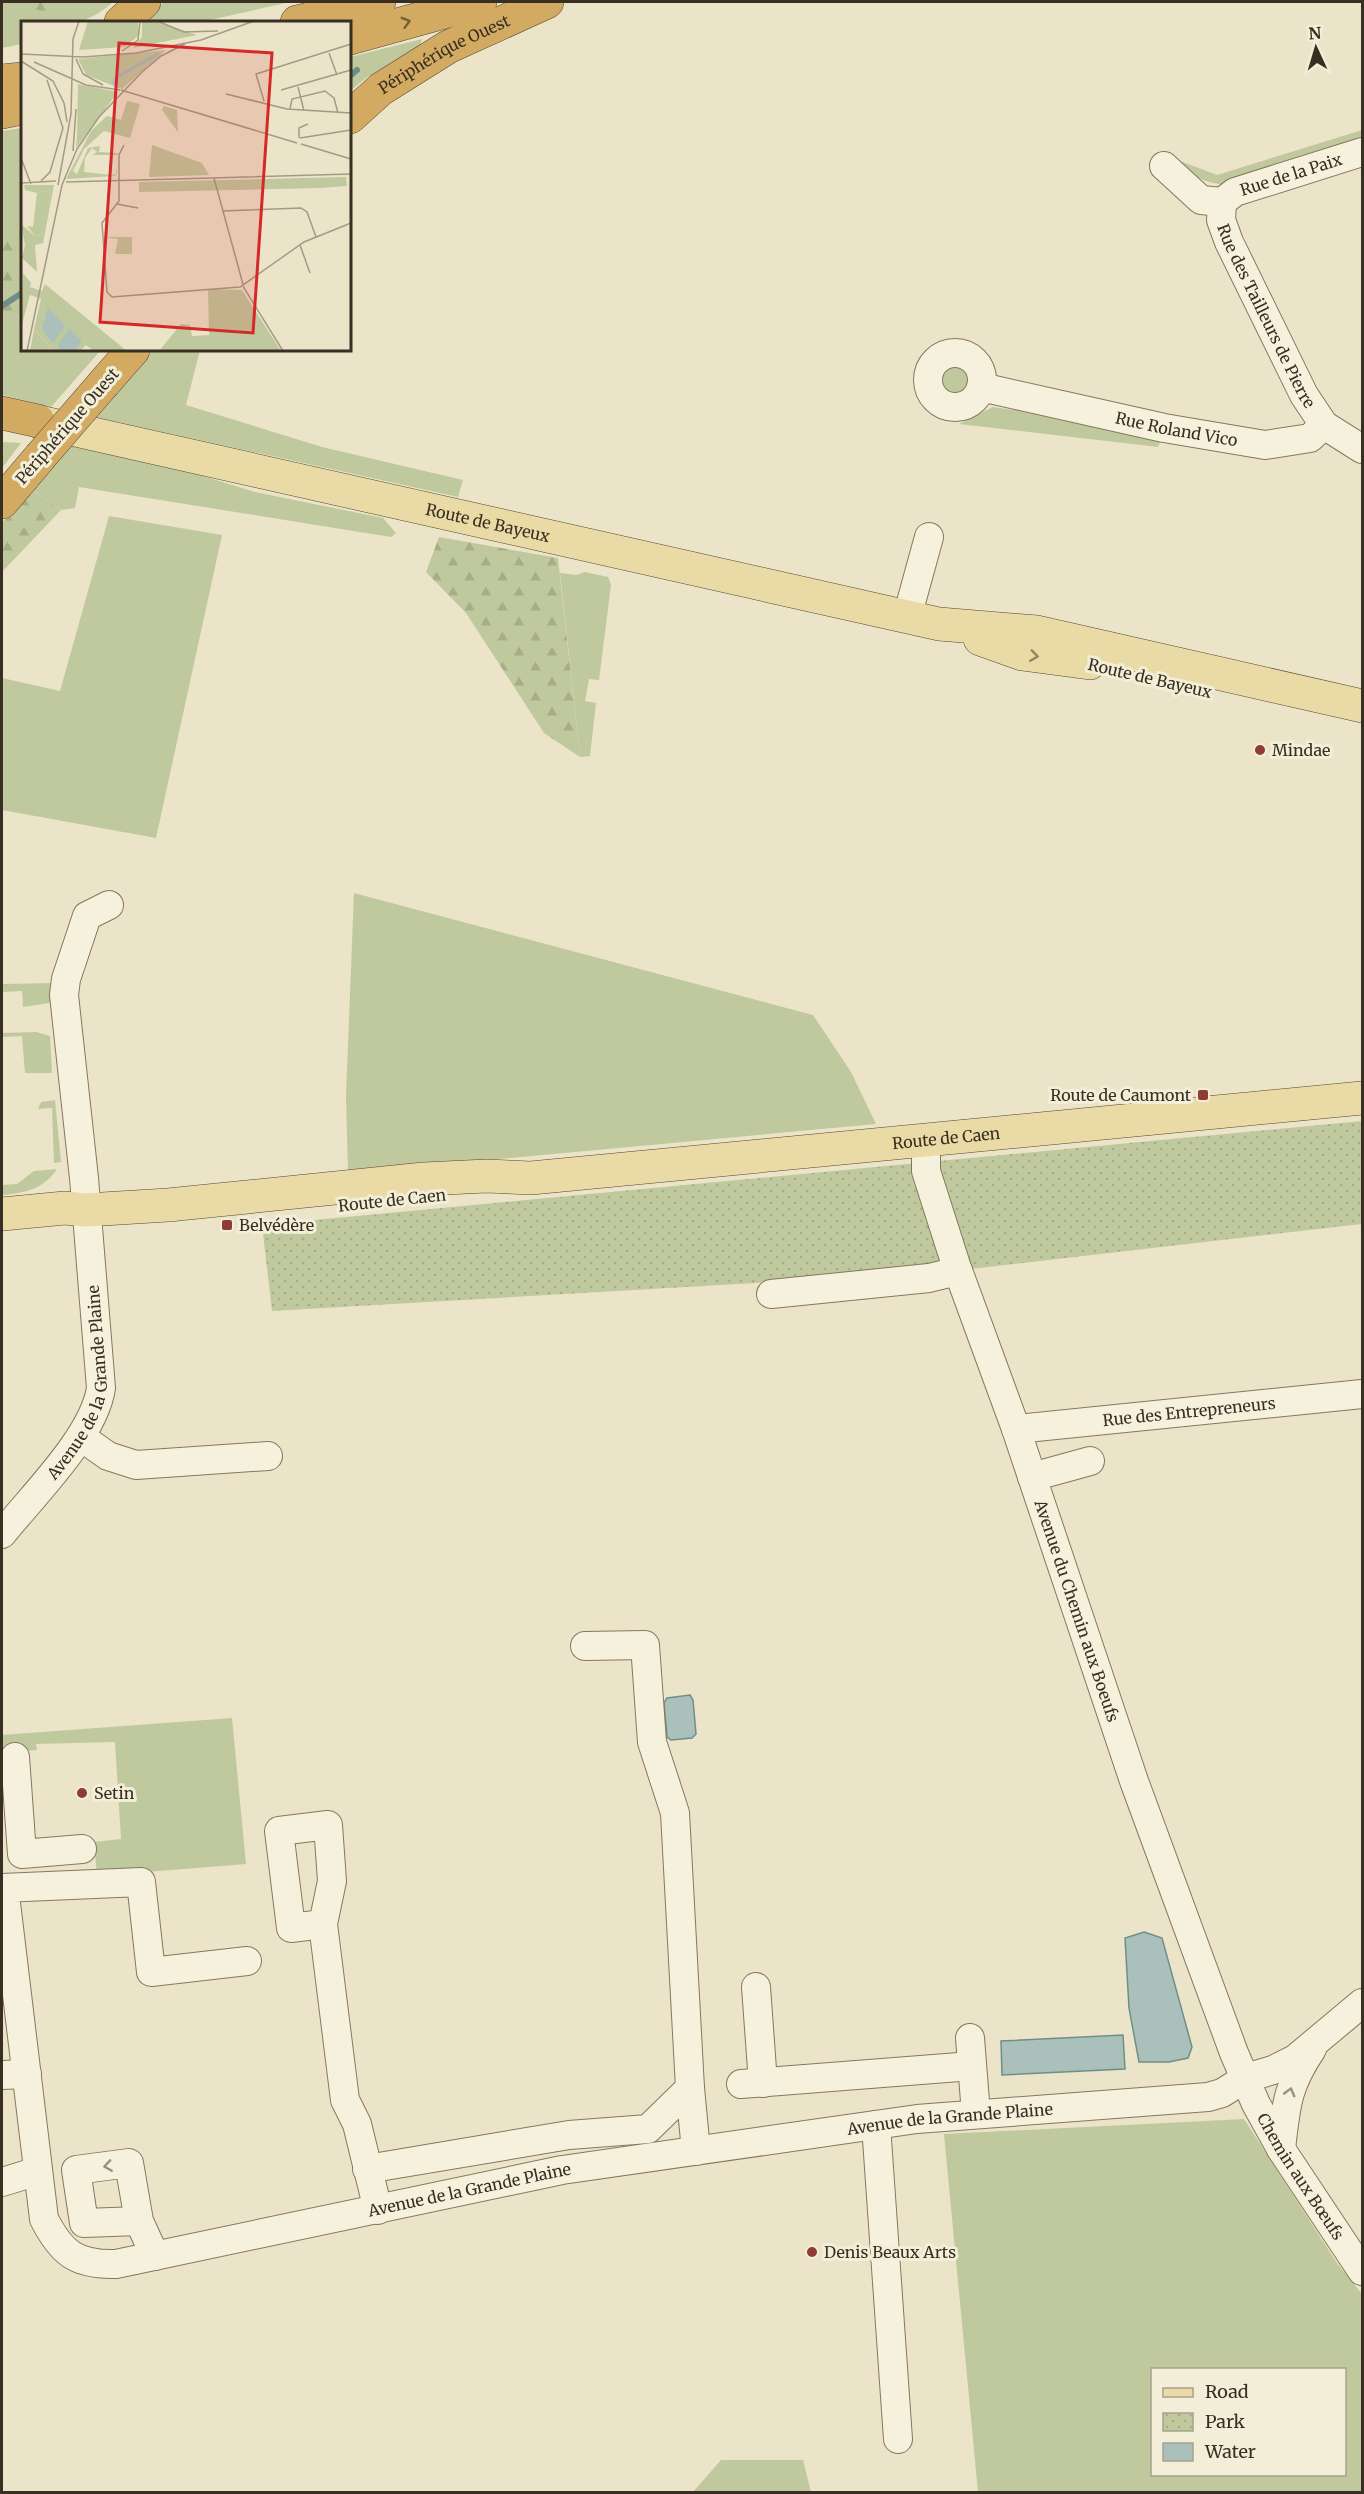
<svg xmlns="http://www.w3.org/2000/svg" width="1364" height="2494" font-family="Merriweather,serif">
  <defs>
    <pattern id="forest-firs" width="22" height="20" patternUnits="userSpaceOnUse" patternTransform="scale(1.5)"><rect width="22" height="20" fill="#c0c99e"/><path d="M5 1l3.5 6h-7zM16 11l3.5 6h-7z" fill="#a6ad88"/></pattern>
    <pattern id="park-dots" width="8" height="8" patternUnits="userSpaceOnUse" patternTransform="scale(1.5)"><rect width="8" height="8" fill="#c0c99e"/><path d="M2 2h.1M6 6h.1" fill="none" stroke="#a6ad88" stroke-width="1.8" stroke-linecap="round"/></pattern>
  </defs>
  <rect width="100%" height="100%" fill="#ebe4c9"/>
  <g fill="#c0c99e" fill-rule="evenodd">
    <path d="M 2,2 L 113,2 C 82,30 62,22 22,22 L 22,44 L 2,48 Z"/>
    <polygon points="164,2 290,2 201,22 140,22"/>
    <polygon points="422,39 420,46 366,78 350,91 350,57"/>
    <polygon points="22,128 22,350 101,350 51,407 2,395 2,131"/>
    <path d="M 1362,130 L 1362,140 L 1227,185 C 1204,183 1191,176 1175,159 L 1217,175 Z"/>
    <polygon points="152,350 200,350 186,405 322,447 463,480 458,497 95,417"/>
    <circle cx="954" cy="380" r="14"/>
    <polygon points="1015,404 1162,437 1158,447 959,424 993,407 1013,410"/>
    <polygon points="2,442 21,443 2,468"/>
    <polygon points="70,446 193,473 255,492 383,518 396,533 391,537 79,487 75,508 61,510 31,489"/>
    <polygon points="109,516 222,535 156,838 2,810 2,678 60,691"/>
    <polygon points="585,572 608,577 611,585 599,680 589,679 585,701 596,703 590,756 580,757 560,573 577,575"/>
    <polygon points="354,893 813,1015 851,1072 876,1124 348,1173 346,1096"/>
    <polygon points="54,983 55,1002 23,1007 22,991 2,992 2,984"/>
    <polygon points="36,1032 50,1036 52,1073 25,1073 22,1036 2,1037 2,1033"/>
    <polygon points="55,1100 61,1162 54,1163 52,1108 38,1109 41,1102"/>
    <path d="M 57,1169 C 44,1189 25,1193 2,1195 L 2,1185 L 17,1184 L 34,1171 Z"/>
    <polygon points="232,1718 246,1864 97,1876 94,1842 121,1839 115,1742 36,1744 37,1750 2,1753 2,1735"/>
    <path d="M 1244,2119 L 1337,2263 L 1362,2294 L 1362,2492 L 978,2492 L 944,2134 ZM 1152,2370 L 1344,2370 L 1344,2474 L 1152,2474 Z"/>
    <polygon points="721,2460 803,2460 811,2492 693,2492"/>
  </g>
  <g fill="url(#forest-firs)">
    <polygon points="10,2 53,2 59,16"/>
    <polygon points="22,221 22,335 2,330 2,230"/>
    <polygon points="31,489 61,510 2,572 2,523"/>
    <polygon points="439,537 558,558 580,757 544,733 466,613 426,572"/>
  </g>
  <polygon fill="url(#park-dots)" points="1362,1121 1362,1224 944,1272 272,1311 262,1225"/>
  <g fill="#a9c0bb" stroke="#708e89" stroke-width="1.5">
    <polygon points="690,1695 693,1700 696,1734 692,1738 671,1740 667,1737 664,1703 667,1698"/>
    <polygon points="1144,1932 1162,1938 1192,2047 1188,2058 1169,2062 1139,2062 1129,2008 1125,1938"/>
    <polygon points="1123,2035 1125,2069 1002,2075 1001,2041"/>
  </g>
  <g fill="none" stroke-linecap="round" stroke-linejoin="round">
    <g stroke="#708e89" stroke-width="6">
      <polyline points="350,76 357,70"/>
      <polyline points="2,306 22,293"/>
    </g>
    <g stroke="#86775f" stroke-width="30">
      <g id="minor">
        <polyline points="1164,166 1201,200 1222,202"/>
        <path id="s1" d="M 1222,202 L 1221,220 L 1229,242 L 1304,395 L 1324,425"/>
        <path id="s2" d="M 1222,202 L 1235,192 L 1362,152"/>
        <circle cx="955" cy="380" r="27"/>
        <path id="s3" d="M 981,387 L 1164,428 L 1265,445 L 1310,438 L 1324,425 L 1362,449"/>
        <polyline points="907,617 929,537"/>
        <path id="s4" d="M 926,1140 L 926,1171 L 956,1265 L 1016,1429 L 1134,1781 L 1234,2053 L 1256,2104 L 1281,2149 L 1362,2271"/>
        <polyline points="771,1294 929,1278 958,1271"/>
        <path id="s5" d="M 1016,1429 L 1362,1394"/>
        <polyline points="81,1437 108,1456 136,1465 268,1456"/>
        <polyline points="1032,1477 1090,1461"/>
        <path id="s6" d="M 2,1534 C 33,1495 94,1436 101,1388 L 84,1178 L 64,995 L 66,979 L 87,916 L 109,905"/>
        <polyline points="585,1646 645,1645 652,1742 675,1813 690,2088 696,2151"/>
        <polyline points="15,1757 22,1854 82,1849"/>
        <polyline points="323,1924 291,1928 279,1831 328,1825 332,1881 323,1924 345,2100 357,2124 378,2210"/>
        <path id="s7" d="M 247,1961 L 151,1972 L 141,1882 L 2,1888 L 6,1903 L 44,2219 C 62,2254 77,2265 116,2264 L 562,2170 L 917,2119 L 1208,2097 L 1222,2093 L 1246,2078 L 1273,2070 L 1295,2059 L 1362,2003"/>
        <polyline points="756,1987 763,2083"/>
        <polyline points="970,2038 976,2114"/>
        <polyline points="2,2075 27,2074"/>
        <polyline points="741,2084 972,2066"/>
        <polyline points="876,2125 898,2439"/>
        <path d="M 1281,2149 C 1286,2105 1287,2086 1312,2049"/>
        <polyline points="367,2169 569,2135 648,2129 690,2088"/>
        <polyline points="2,2182 38,2171"/>
        <polyline points="139,2221 84,2223 76,2170 129,2163 139,2221 155,2256"/>
      </g>
    </g>
    <g stroke="#554533" stroke-width="34">
      <g id="major">
        <path id="s8" d="M 40,422 L 939,624 L 1037,632 L 1362,706"/>
        <polyline points="980,639 1022,654 1090,663"/>
        <path id="s9" d="M 2,1214 L 65,1208 L 86,1210 L 168,1205 L 424,1179 L 487,1176 L 531,1178 L 1362,1098"/>
      </g>
    </g>
    <g stroke="#554533" stroke-width="34">
      <g id="highway">
        <polyline points="121,22 144,2"/>
        <polyline points="297,22 379,2"/>
        <polyline points="350,38 480,2"/>
        <polyline points="2,81 22,79"/>
        <polyline points="2,112 22,108"/>
        <path id="s10" d="M 350,117 L 381,89 L 448,47 L 547,2"/>
        <polyline points="104,383 133,350"/>
        <polyline points="2,413 38,421"/>
        <polyline points="2,502 40,457"/>
      </g>
    </g>
    <use href="#minor" stroke="#f6f1dc" stroke-width="28"/>
    <use href="#major" stroke="#eadaa5" stroke-width="33"/>
    <use href="#highway" stroke="#d2aa62" stroke-width="33"/>
    <g stroke="#554533" stroke-width="34" stroke-linecap="butt">
      <polyline id="highway-bridge" points="40,457 104,383"/>
    </g>
    <use href="#highway-bridge" stroke="#d2aa62" stroke-width="33"/>
  </g>
  <defs><path id="oneway-chevron" d="M-2-3.5L2.5 0L-2 3.5" fill="none" stroke-width="1.6" stroke-linecap="round" stroke-linejoin="round" transform="scale(1.5)"/></defs>
  <use stroke="#76603b" href="#oneway-chevron" transform="translate(406 22) rotate(-16)"/>
  <use stroke="#918463" href="#oneway-chevron" transform="translate(1034 656) rotate(8)"/>
  <g stroke="#97907e">
    <use href="#oneway-chevron" transform="translate(1290 2092) rotate(-75)"/>
    <use href="#oneway-chevron" transform="translate(108 2166) rotate(172)"/>
  </g>
  <g fill="#903b34" stroke="#f3eed8" stroke-width="2">
    <circle cx="1260" cy="750" r="6"/>
    <rect x="1197" y="1089" width="12" height="12" rx="3"/>
    <rect x="221" y="1219" width="12" height="12" rx="3"/>
    <circle cx="82" cy="1793" r="6"/>
    <circle cx="812" cy="2252" r="6"/>
  </g>
  <g text-anchor="middle" dominant-baseline="central" stroke-width="6" stroke-linejoin="round" paint-order="stroke">
    <g font-size="16" fill="#382e21" stroke="#f3eed8">
      <text stroke="none"><textPath href="#s10" startOffset="114">Périphérique Ouest</textPath></text>
      <text stroke="none"><textPath href="#s2" startOffset="75">Rue de la Paix</textPath></text>
      <text stroke="none"><textPath href="#s1" startOffset="124">Rue des Tailleurs de Pierre</textPath></text>
      <text transform="translate(67 426) rotate(-49)">Périphérique Ouest</text>
      <text stroke="none"><textPath href="#s3" startOffset="200">Rue Roland Vico</textPath></text>
      <text stroke="none"><textPath href="#s8" startOffset="459">Route de Bayeux</textPath></text>
      <text transform="translate(1150 678) rotate(13)">Route de Bayeux</text>
      <text stroke="none"><textPath href="#s9" startOffset="948">Route de Caen</textPath></text>
      <text transform="translate(392 1200) rotate(-6)">Route de Caen</text>
      <text stroke="none"><textPath href="#s6" startOffset="178">Avenue de la Grande Plaine</textPath></text>
      <text stroke="none"><textPath href="#s5" startOffset="174">Rue des Entrepreneurs</textPath></text>
      <text stroke="none"><textPath href="#s4" startOffset="496">Avenue du Chemin aux Boeufs</textPath></text>
      <text stroke="none"><textPath href="#s7" startOffset="1599">Avenue de la Grande Plaine</textPath></text>
      <text stroke="none"><textPath href="#s4" startOffset="1106">Chemin aux Bœufs</textPath></text>
      <text stroke="none"><textPath href="#s7" startOffset="1113">Avenue de la Grande Plaine</textPath></text>
    </g>
    <g font-size="16" fill="#382e21" stroke="#f3eed8" text-anchor="start">
      <text x="1272" y="750">Mindae</text>
      <text x="1191" y="1095" text-anchor="end">Route de Caumont</text>
      <text x="239" y="1225">Belvédère</text>
      <text x="94" y="1793">Setin</text>
      <text x="824" y="2252">Denis Beaux Arts</text>
    </g>
  </g>
  <g transform="translate(21 21)">
    <rect width="330" height="330" fill="#ebe4c9"/>
    <path d="M 67,0 L 117,0 L 118,14 L 104,26 L 58,29 ZM 121,0 L 133,0 L 176,14 L 112,27 L 121,16 ZM 145,29 L 101,68 L 65,54 L 57,38 ZM 57,63 L 97,71 L 55,127 L 56,116 ZM 106,80 L 119,83 L 109,117 L 83,110 L 63,128 L 52,150 L 56,153 L 67,127 L 79,125 L 78,131 L 97,132 L 96,134 L 71,134 L 76,131 L 71,127 L 64,137 L 63,151 L 91,154 L 95,153 L 96,145 L 96,152 L 94,155 L 45,158 L 70,110 L 86,95 L 100,99 ZM 131,124 L 181,142 L 188,154 L 128,156 ZM 30,169 L 22,207 L 20,214 L 14,215 L 6,205 L 12,206 L 16,172 ZM 83,216 L 111,216 L 111,233 L 94,233 L 97,218 ZM 187,268 L 221,269 L 260,330 L 138,330 L 160,303 L 169,304 L 171,315 L 188,314 ZM 13,308 L 31,328 L 31,330 L 9,330 Z" fill="#c0c99e"/>
    <path d="M 82,0 L 102,0 L 99,10 L 105,24 L 86,18 L 82,24 L 69,25 ZM 116,41 L 120,44 L 104,61 L 74,52 L 90,52 ZM 64,69 L 87,75 L 80,84 L 70,86 L 58,109 ZM 143,85 L 156,89 L 157,111 L 141,89 ZM 3,164 L 33,164 L 22,222 L 14,224 L 16,251 L 1,237 L 4,224 L 0,203 L 14,215 L 20,214 L 30,169 L 16,172 L 4,169 Z" fill="#c0c99e"/>
    <path d="M 325,156 L 326,165 L 298,167 L 118,171 L 118,161 ZM 2,252 L 10,262 L 9,266 L 21,270 L 24,263 L 106,330 L 72,330 L 65,324 L 59,330 L 33,330 L 13,308 L 20,278 L 9,274 L 0,307 Z" fill="#c0c99e"/>
    <path d="M 27,286 L 44,305 L 32,322 L 21,309 ZM 48,308 L 61,320 L 53,330 L 40,330 L 37,325 Z" fill="#a9c0bb"/>
    <path fill="none" stroke="#a9c0bb" stroke-width="3" d="M 91,63 L 94,57 L 137,33"/>
    <path fill="none" stroke="#a39b86" stroke-width="1.5" d="M 136,0 L 163,11 L 197,10M 101,30 L 117,19 L 119,0M 308,32 L 316,54M 0,33 L 62,36 L 115,32 L 180,19 L 233,0M 55,38 L 62,53 L 82,64M 0,40 L 32,60 L 43,82 L 46,101M 13,41 L 65,64 L 99,69M 277,66 L 283,90M 100,69 L 276,122M 260,69 L 330,49M 205,73 L 266,88 L 330,92M 243,80 L 235,53 L 330,23M 269,88 L 271,78 L 304,70 L 313,77 L 317,92M 278,117 L 278,107 L 287,103M 279,117 L 330,109M 280,123 L 330,138M 103,124 L 98,134 L 98,180 L 81,202 L 86,271 L 91,276 L 219,266 L 283,221 L 330,202M 52,130 L 55,88M 0,137 L 10,163M 193,157 L 223,267 L 262,330M 20,160 L 29,151 L 42,107 L 26,59M 45,161 L 330,153M 0,162 L 35,160M 37,164 L 50,93 L 52,18 L 58,0M 96,183 L 117,187M 201,190 L 280,187 L 286,191 L 295,216M 279,224 L 289,252M 6,330 L 41,164 L 56,128 L 78,96 L 121,51 L 140,35 L 164,23"/>
    <path fill="#d62828" fill-opacity="0.15" stroke="#d62828" stroke-width="3" d="M 98,22 L 251,32 L 232,312 L 79,301 Z"/>
    <rect width="330" height="330" fill="none" stroke="#382e21" stroke-width="3"/>
  </g>
  <rect width="1364" height="2494" fill="none" stroke="#382e21" stroke-width="6"/>
  <rect x="1151" y="2368" width="195" height="108" fill="#f3eed8" stroke="#a8a18f" stroke-width="1.5"/>
  <rect x="1163" y="2388" width="30" height="9" fill="#eadaa5" stroke="#a8a18f" stroke-width="1.5"/>
  <text x="1205" y="2398" font-size="18" fill="#382e21">Road</text>
  <rect x="1163" y="2413" width="30" height="18" fill="url(#park-dots)" stroke="#a8a18f" stroke-width="1.5"/>
  <text x="1205" y="2428" font-size="18" fill="#382e21">Park</text>
  <rect x="1163" y="2443" width="30" height="18" fill="#a9c0bb" stroke="#a8a18f" stroke-width="1.5"/>
  <text x="1205" y="2458" font-size="18" fill="#382e21">Water</text>
  <g transform="translate(1316 48) rotate(356)" stroke="#f3eed8" stroke-width="4.5" paint-order="stroke">
  <path d="M0-4.5L10 22L0 15L-10 22Z" fill="#382e21"/>
  <text y="-9" font-size="16" font-weight="bold" text-anchor="middle" fill="#382e21">N</text>
  </g>
</svg>
